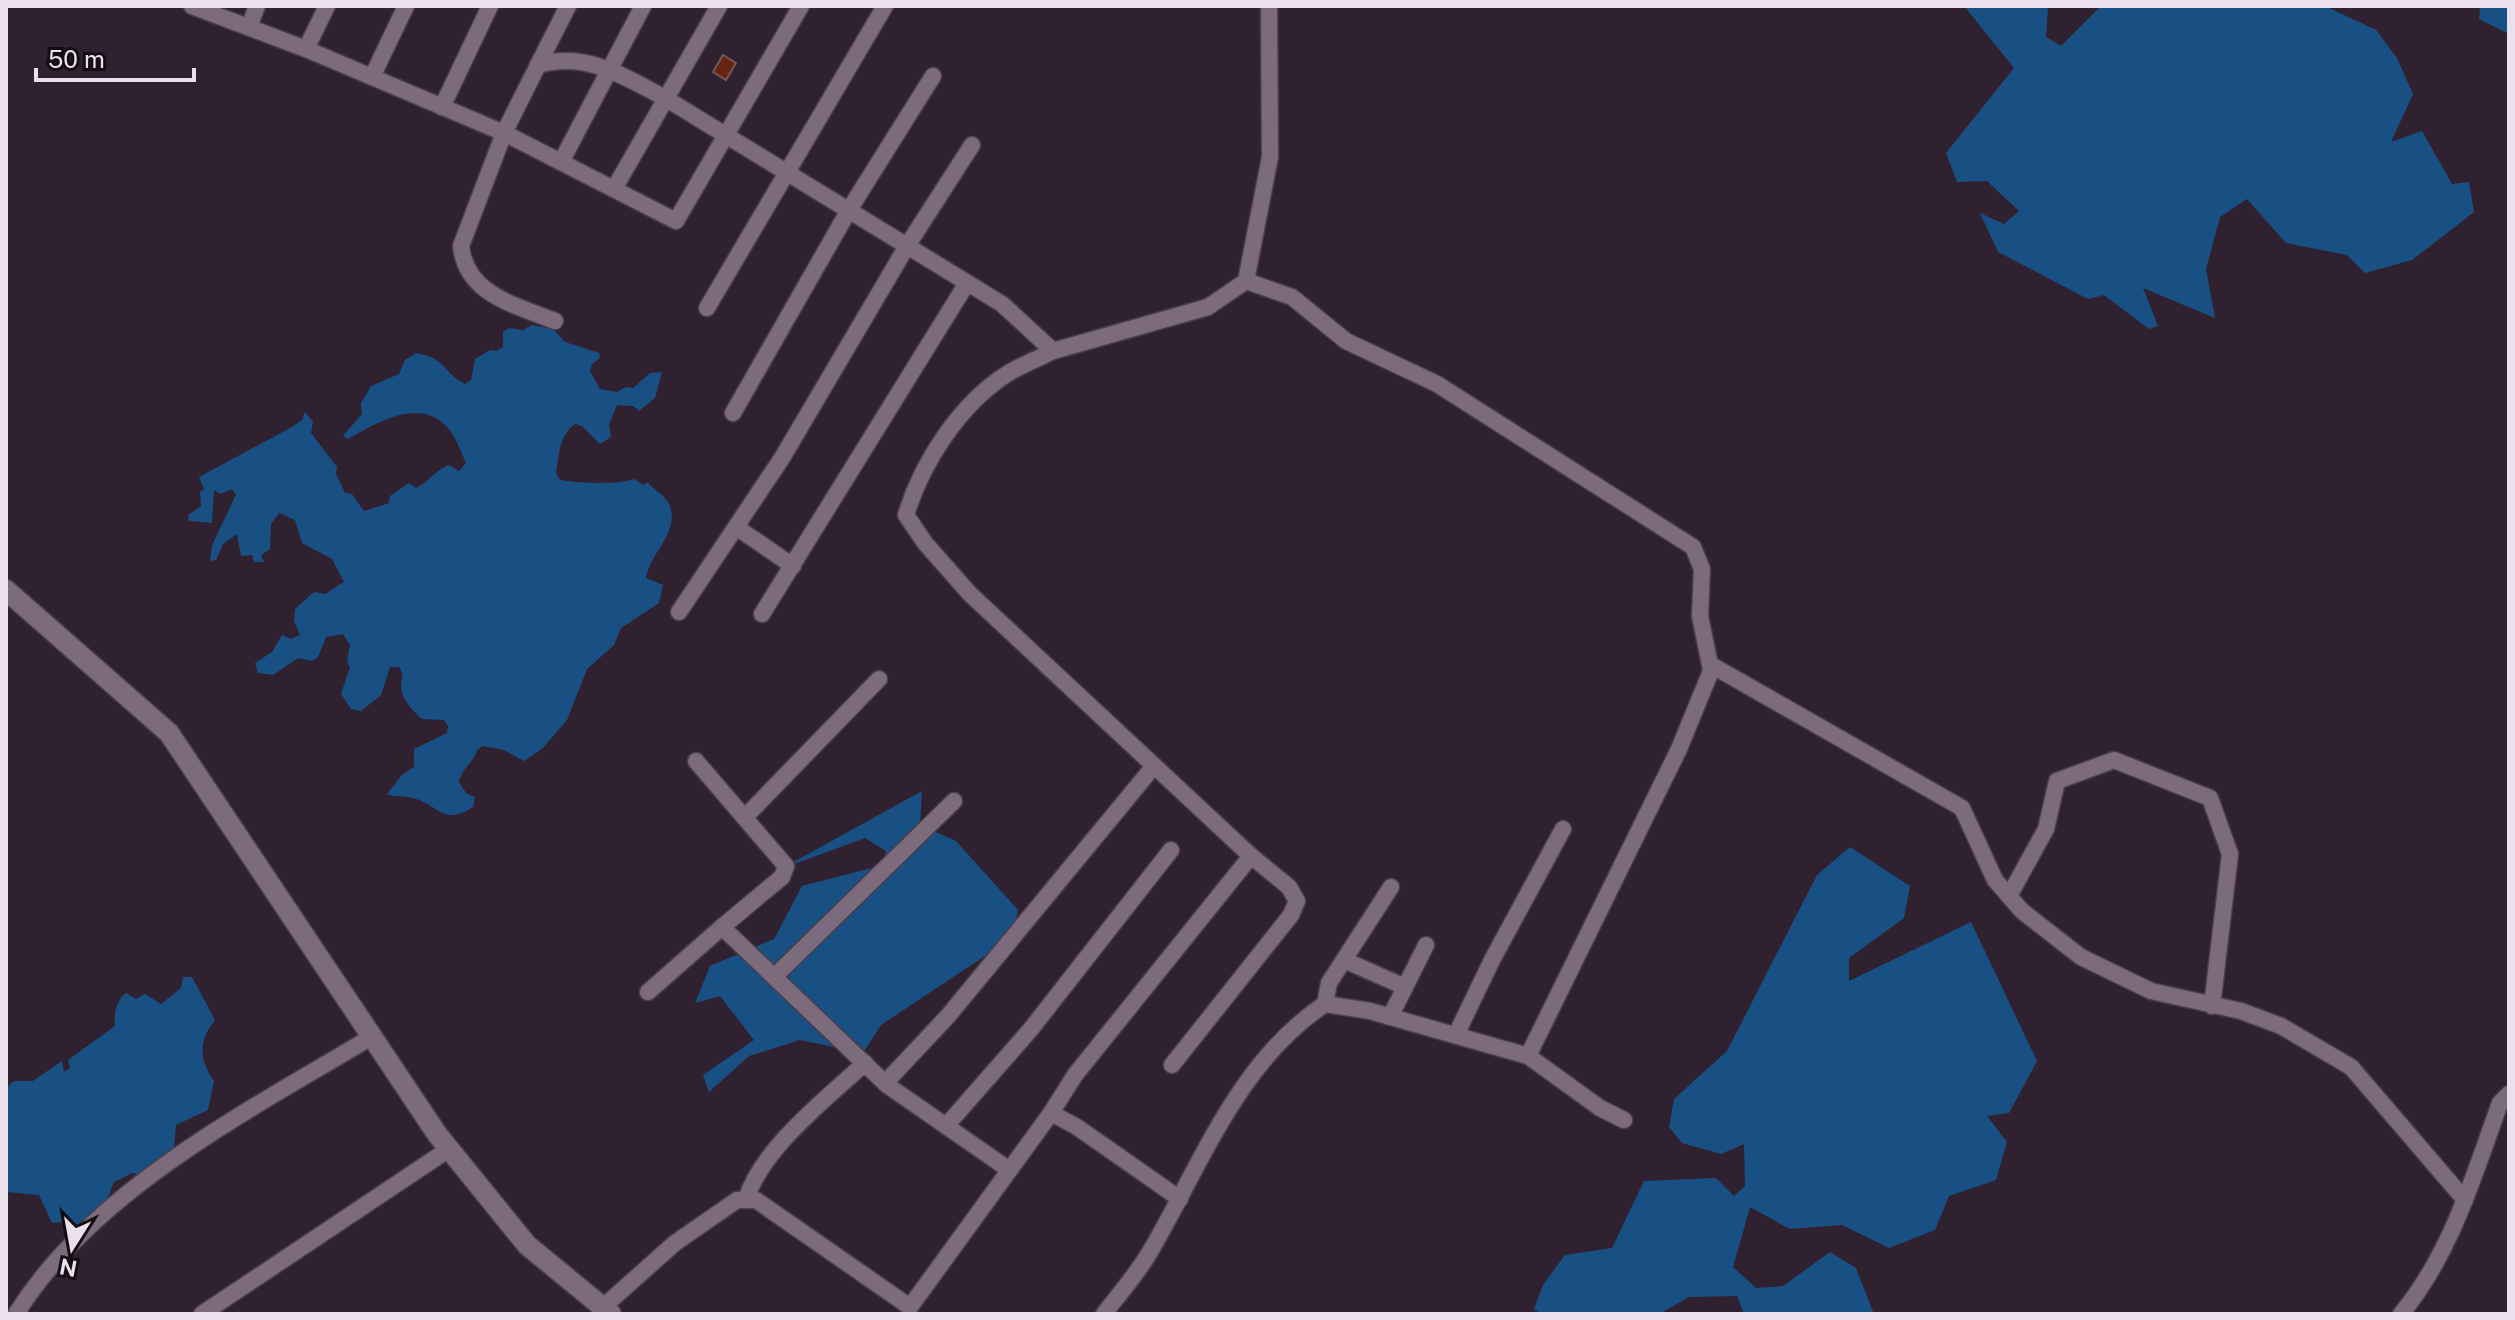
<svg xmlns="http://www.w3.org/2000/svg" width="2515" height="1320" font-family="'Public Sans',sans-serif">
  <rect width="100%" height="100%" fill="#302131"/>
  <g fill="#195084">
    <polygon points="1964,6 2048,6 2046,37 2061,46 2101,6 2325,6 2376,30 2397,58 2413,94 2391,142 2422,131 2452,184 2469,182 2474,212 2412,260 2365,273 2347,255 2286,243 2247,199 2220,217 2206,269 2215,318 2143,288 2158,326 2149,329 2104,295 2088,299 1998,252 1980,213 2004,224 2019,211 1987,181 1957,182 1946,153 2014,68"/>
    <polygon points="2480,6 2509,6 2509,34 2479,19"/>
    <path d="M 532,325 L 553,329 L 565,342 L 599,353 L 600,358 L 592,364 L 590,371 L 600,389 L 617,392 L 626,387 L 633,388 L 650,373 L 662,372 L 655,398 L 639,411 L 633,406 L 617,405 L 609,425 L 611,437 L 600,444 L 582,426 L 575,424 C 559,435 559,456 556,473 L 560,480 C 576,483 619,485 634,479 L 643,485 L 648,482 C 654,491 666,495 670,506 C 679,533 650,553 646,578 L 663,585 L 659,603 L 621,628 L 614,645 L 587,669 L 567,720 L 543,748 L 524,761 L 504,750 L 483,746 L 477,750 C 474,762 462,768 459,782 L 466,793 L 475,797 L 473,807 C 443,827 438,804 413,798 C 403,795 396,798 387,794 L 402,775 L 414,767 L 414,749 L 447,733 L 448,726 L 444,720 L 422,719 C 413,711 401,699 401,686 C 401,677 405,676 399,667 L 390,667 L 381,695 L 361,711 L 351,709 L 341,694 L 350,667 L 347,662 L 350,645 L 343,634 L 326,637 L 318,657 L 312,661 L 298,658 L 273,675 L 258,673 L 255,663 L 272,652 L 282,635 L 291,639 L 300,635 L 294,621 L 295,609 L 314,592 L 325,594 L 344,582 L 332,559 L 302,543 L 295,520 L 279,513 L 271,524 L 270,549 L 261,555 L 264,562 L 254,562 L 252,555 L 241,556 L 237,534 L 223,544 L 216,560 L 210,561 L 212,545 L 236,495 L 232,489 L 220,494 L 214,490 L 212,523 L 189,521 L 188,515 L 201,506 L 200,492 L 204,489 L 199,477 L 292,427 L 302,420 L 305,412 L 313,422 L 311,433 L 337,467 L 336,474 L 345,493 L 352,494 L 364,511 L 389,503 L 390,496 L 409,483 L 416,488 C 430,481 435,470 449,465 L 459,471 L 466,463 C 461,452 456,437 448,428 C 420,396 377,423 348,439 L 343,436 L 362,414 L 361,403 L 371,386 L 399,374 L 405,360 L 416,353 C 450,360 440,371 465,384 L 471,380 L 475,359 L 490,350 L 497,351 L 503,347 L 503,332 L 509,328 L 523,330 Z"/>
    <polygon points="922,791 920,825 956,841 1018,910 1012,938 881,1025 863,1053 800,1040 749,1056 709,1092 703,1075 754,1040 720,996 695,1003 710,966 774,939 802,886 883,865 886,851 865,838 794,864 756,908 740,903 768,876"/>
    <polygon points="1850,847 1910,886 1904,918 1849,958 1849,981 1971,922 2037,1061 2009,1113 1987,1116 2007,1142 1996,1180 1949,1196 1935,1230 1889,1248 1842,1225 1790,1229 1750,1207 1733,1267 1756,1288 1783,1286 1830,1252 1856,1268 1874,1314 1744,1314 1737,1296 1689,1297 1659,1314 1542,1314 1534,1309 1543,1285 1565,1255 1612,1248 1644,1181 1716,1178 1734,1196 1745,1186 1744,1144 1721,1154 1682,1143 1669,1127 1674,1099 1727,1051 1817,875"/>
    <path d="M 183,977 L 192,977 L 215,1020 C 198,1041 199,1060 214,1081 L 208,1110 L 176,1125 L 173,1158 L 153,1177 L 132,1173 L 114,1182 L 95,1231 L 73,1231 L 64,1222 L 52,1223 L 39,1195 L 6,1192 L 6,1088 L 14,1081 L 33,1081 L 62,1061 L 64,1072 L 70,1068 L 68,1060 L 115,1026 C 114,1014 116,1000 126,993 L 136,999 L 145,994 L 161,1004 L 181,988 Z"/>
  </g>
  <polygon fill="#682311" stroke="#735952" stroke-width="2" points="723,55 736,63 726,80 713,72"/>
  <g fill="none" stroke-linecap="round" stroke-linejoin="round">
    <g stroke="#4a3e4b" stroke-width="19">
      <g id="minor">
        <polyline points="192,6 306,49 504,133 676,221 801,6"/>
        <polyline points="249,27 257,6"/>
        <polyline points="306,49 327,6"/>
        <polyline points="538,65 568,6"/>
        <polyline points="372,77 406,6"/>
        <polyline points="442,107 490,6"/>
        <polyline points="561,162 643,6"/>
        <polyline points="614,189 719,6"/>
        <polyline points="1246,281 1292,297 1346,341 1437,384 1693,547 1702,569 1700,616 1711,670"/>
        <polyline points="707,308 885,6"/>
        <path d="M 555,321 C 516,305 466,295 461,246 L 504,133 L 538,65 C 586,51 623,76 665,98 L 1002,304 L 1053,351 C 1038,359 1021,365 1007,374 C 960,404 922,462 906,515 L 925,543 L 970,594 L 1251,856 L 1289,887 L 1297,901 L 1291,915 L 1172,1065"/>
        <polyline points="1053,351 1208,307 1246,281 1270,157 1269,6"/>
        <polyline points="733,413 849,210 933,76"/>
        <polyline points="736,527 793,566"/>
        <polyline points="679,612 782,458 907,246 972,145"/>
        <polyline points="762,614 967,283"/>
        <polyline points="696,761 786,866 782,877 722,927"/>
        <polyline points="745,817 879,679"/>
        <polyline points="2009,896 2046,829 2057,781 2114,760 2210,798 2230,854 2212,1006"/>
        <polyline points="1344,960 1405,987"/>
        <polyline points="774,977 954,801"/>
        <polyline points="648,992 722,927 887,1085 1008,1169"/>
        <polyline points="1325,1004 1329,983 1391,887"/>
        <polyline points="1390,1017 1426,945"/>
        <polyline points="1456,1035 1492,960 1563,829"/>
        <polyline points="1528,1056 1600,1108 1624,1120"/>
        <polyline points="885,1083 948,1016 1154,766"/>
        <polyline points="1051,1113 1077,1127 1180,1199"/>
        <polyline points="946,1126 1031,1029 1171,850"/>
        <path d="M 746,1200 C 761,1149 826,1099 865,1063"/>
        <polyline points="602,1308 675,1243 737,1200 756,1200 910,1307 1051,1113 1075,1075 1251,856"/>
        <path d="M 16,1314 C 94,1189 250,1110 373,1036"/>
        <polyline points="202,1314 449,1149"/>
        <path d="M 1104,1314 C 1120,1293 1138,1273 1151,1250 C 1202,1163 1238,1062 1325,1004 L 1370,1011 L 1528,1056 L 1679,749 L 1713,666 L 1962,808 L 1995,880 L 2022,911 L 2081,957 L 2151,991 L 2241,1011 L 2281,1026 L 2351,1067 L 2465,1200"/>
        <path d="M 2401,1314 C 2451,1254 2474,1175 2500,1103 L 2509,1094"/>
      </g>
    </g>
    <g stroke="#4a3e4b" stroke-width="23">
      <polyline id="tertiary" points="6,590 169,733 437,1134 527,1245 611,1314"/>
    </g>
    <use href="#minor" stroke="#7c6a7d" stroke-width="16"/>
    <use href="#tertiary" stroke="#7c6a7d" stroke-width="20"/>
  </g>
  <rect width="2515" height="1320" fill="none" stroke="#ebe1ec" stroke-width="16"/>
  <g transform="translate(72 1248) rotate(191)" stroke="#140d14" stroke-width="6" paint-order="stroke">
  <path d="M0-6L14 30L0 20L-14 30Z" fill="#ebe1ec"/>
  <text y="-12" font-size="22" font-weight="bold" text-anchor="middle" fill="#ebe1ec">N</text>
  </g>
  <path d="M36 68v12h158v-12" fill="none" stroke="#ebe1ec" stroke-width="4"/>
  <text x="48" y="68" font-size="24" fill="#ebe1ec" stroke="#140d14" stroke-width="6" paint-order="stroke">50 m</text>
</svg>
